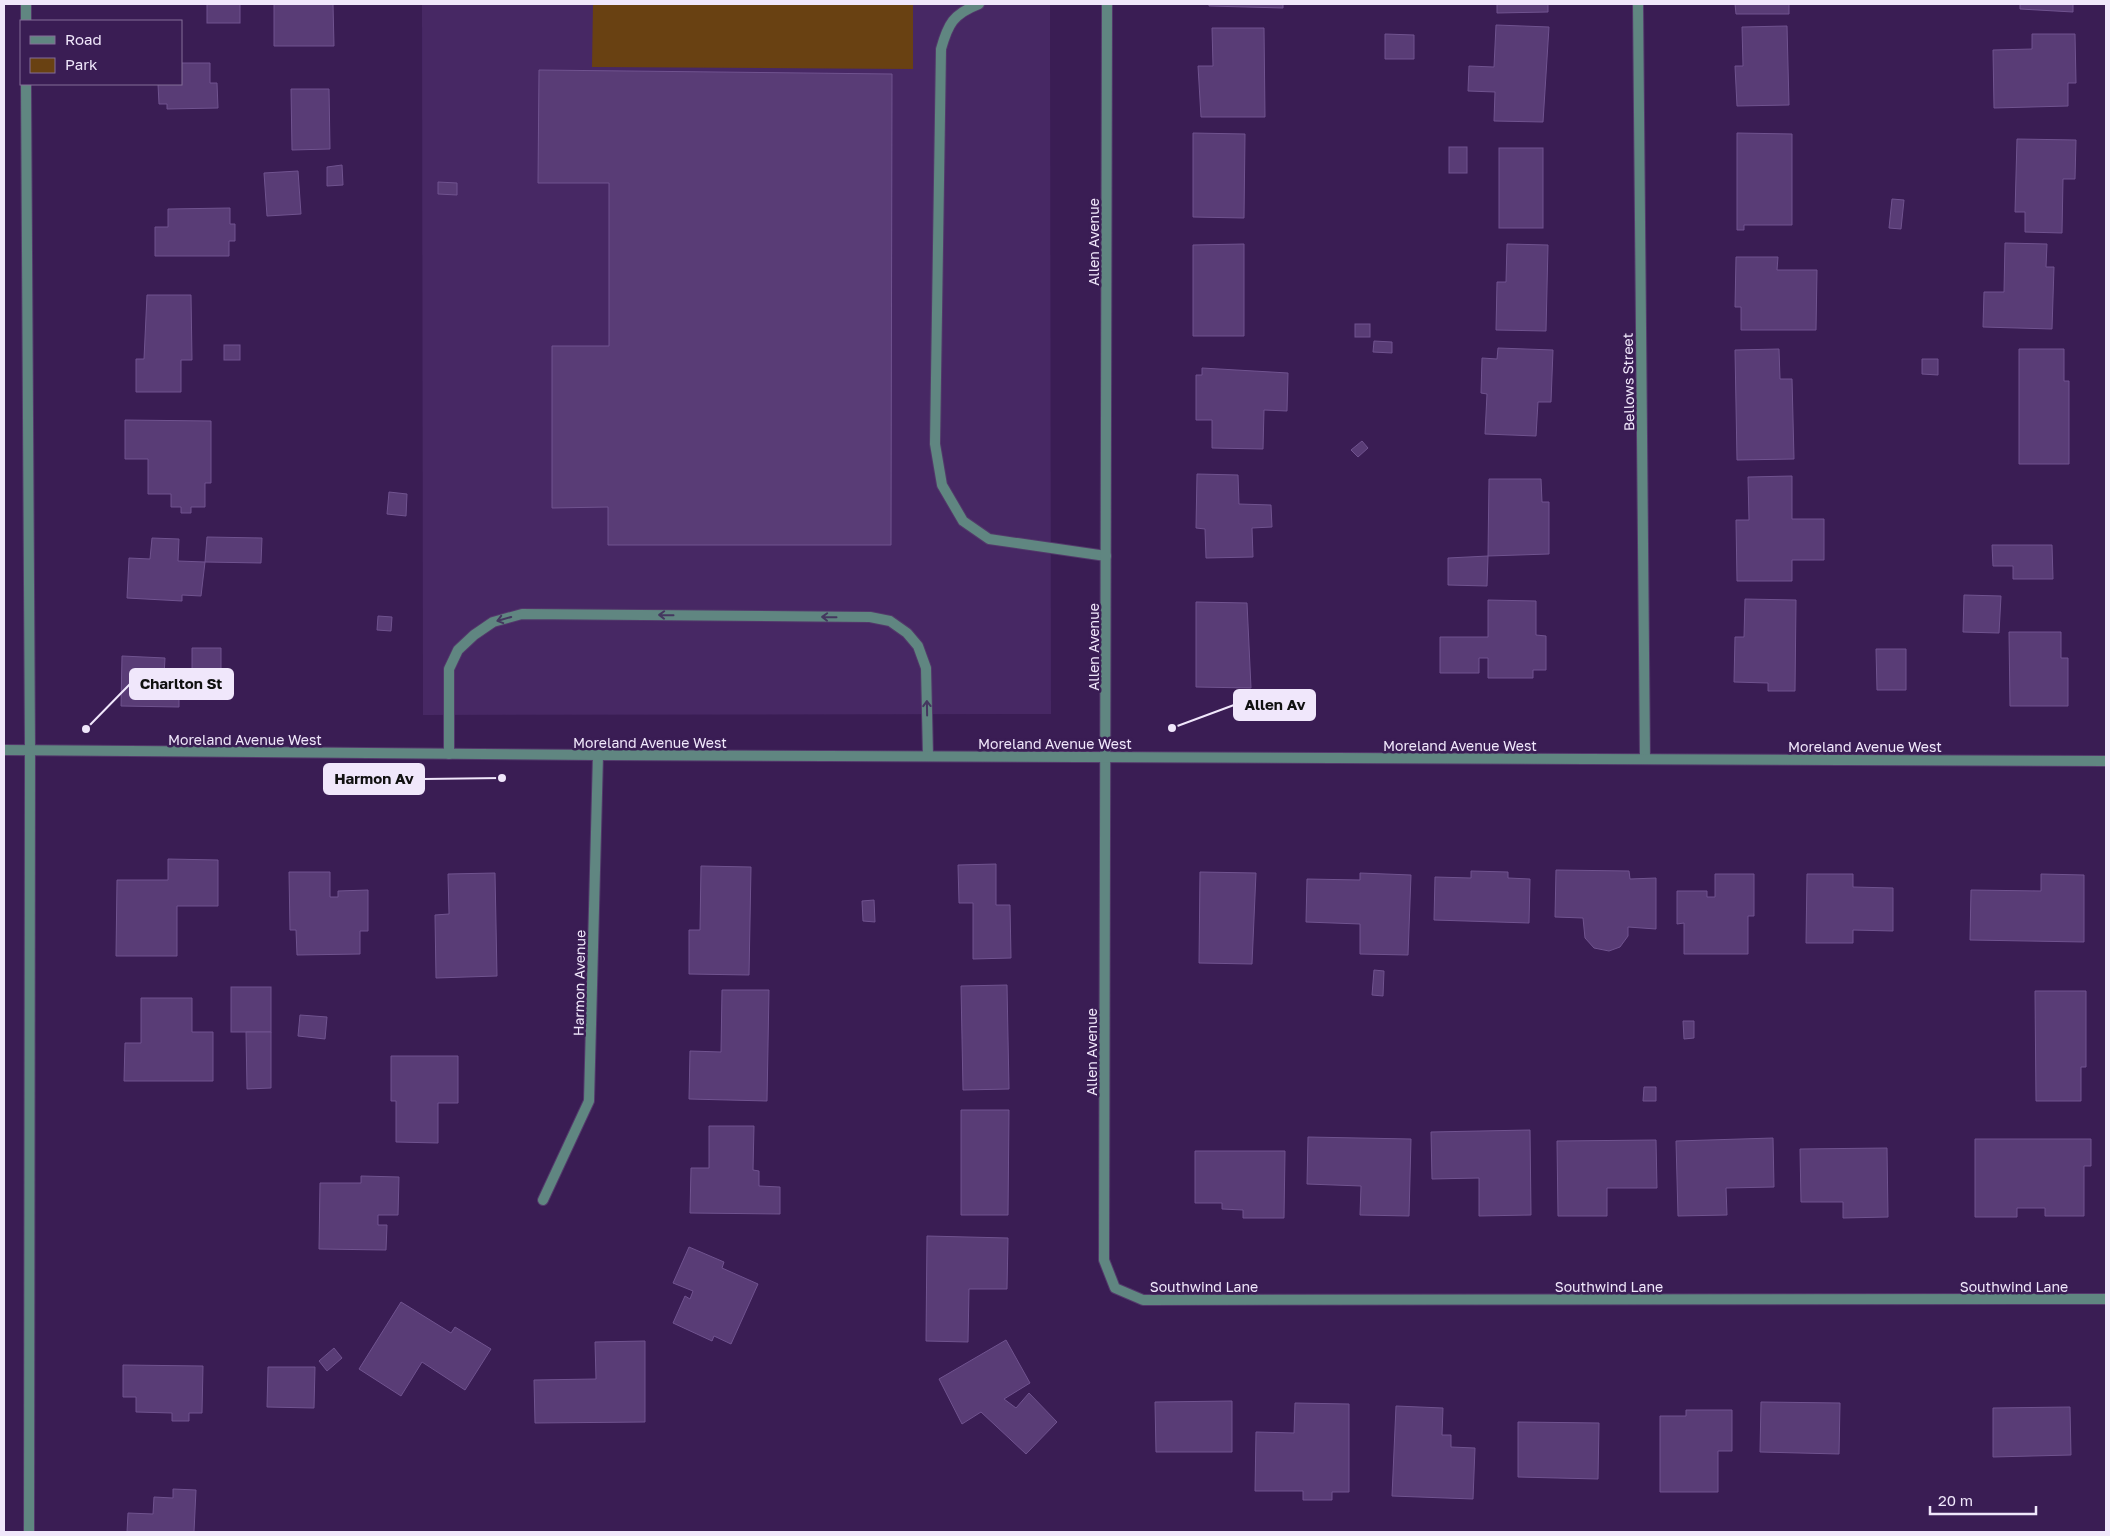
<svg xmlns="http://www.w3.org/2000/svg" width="2110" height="1536" font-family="'Golos Text',sans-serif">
  <rect width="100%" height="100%" fill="#3a1d54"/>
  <polygon fill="#472864" points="422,4 1050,4 1051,714 423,715"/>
  <polygon fill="#694112" points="593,4 913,4 913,69 592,67"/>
  <g fill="#593c76" stroke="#70538f">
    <rect x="207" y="4" width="33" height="19"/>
    <polygon points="274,4 333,4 334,46 274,46"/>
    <polygon points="1209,4 1283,4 1283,8 1209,6"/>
    <polygon points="1497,4 1548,4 1548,12 1497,13"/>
    <polygon points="1735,4 1789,4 1789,14 1736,14"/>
    <polygon points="2020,4 2073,4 2073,12 2020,9"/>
    <polygon points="1496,25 1549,27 1543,122 1494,121 1495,92 1468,91 1469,66 1494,67"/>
    <polygon points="1787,26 1789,105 1737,106 1735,66 1743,66 1742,27"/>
    <polygon points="1212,28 1264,28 1265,117 1201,117 1198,66 1213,66"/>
    <polygon points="1385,34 1414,35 1414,59 1385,59"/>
    <polygon points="2032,34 2075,34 2076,83 2068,83 2068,106 1994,108 1993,50 2032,49"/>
    <polygon points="181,63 210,63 210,83 217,83 218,108 167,109 167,104 159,104 158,84 181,84"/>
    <polygon points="539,70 892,74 891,545 608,545 608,507 552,508 552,346 609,346 609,183 538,183"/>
    <polygon points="291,89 329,89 330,149 292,150"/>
    <polygon points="1193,133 1245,134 1244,218 1193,217"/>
    <polygon points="1737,133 1792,134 1792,225 1744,225 1744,230 1737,230"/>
    <polygon points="2017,139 2076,140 2075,179 2063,179 2062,233 2025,232 2025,212 2015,212"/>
    <rect x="1449" y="147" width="18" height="26"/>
    <rect x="1499" y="148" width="44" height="80"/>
    <polygon points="342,165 343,185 327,186 327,167"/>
    <polygon points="298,171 301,214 267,216 264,173"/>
    <polygon points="438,182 457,183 457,195 438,194"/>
    <polygon points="1892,199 1904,200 1901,229 1889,228"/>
    <polygon points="230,208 230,224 235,224 235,241 229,241 229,256 155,256 155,227 168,227 168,209"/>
    <polygon points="2005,243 2047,244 2046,267 2054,267 2052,329 1983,327 1984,292 2004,292"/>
    <polygon points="1244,244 1244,336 1193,336 1193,245"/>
    <polygon points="1507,244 1548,245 1546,331 1496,330 1497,282 1506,282"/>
    <polygon points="1736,257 1778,257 1777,270 1817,270 1816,330 1741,330 1741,307 1735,307"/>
    <polygon points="147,295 191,295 192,360 181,360 181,392 136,392 136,359 144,359"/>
    <rect x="1355" y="324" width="15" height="13"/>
    <polygon points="1374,341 1392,342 1392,353 1373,352"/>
    <rect x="224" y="345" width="16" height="15"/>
    <polygon points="1498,348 1553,350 1551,402 1538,402 1536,436 1485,434 1487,394 1481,393 1482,358 1497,359"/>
    <polygon points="1779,349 1780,379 1792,379 1794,459 1737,460 1735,350"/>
    <polygon points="2019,349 2064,349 2064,381 2069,381 2069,464 2019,464"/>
    <polygon points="1922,359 1938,359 1938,375 1922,374"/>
    <polygon points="1202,368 1288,373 1287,411 1264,410 1263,449 1212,448 1212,420 1196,420 1196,375 1202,375"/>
    <polygon points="125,420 211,421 211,483 205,483 205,507 191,507 191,513 181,513 181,507 171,507 171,494 148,494 148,459 125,459"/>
    <polygon points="1362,441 1368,448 1358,457 1351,450"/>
    <polygon points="1197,474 1238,475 1239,504 1271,505 1272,527 1252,528 1253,557 1206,558 1205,529 1196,528"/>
    <polygon points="1792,476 1792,519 1824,519 1824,560 1792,560 1792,581 1737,581 1736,520 1749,520 1748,477"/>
    <polygon points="1489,479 1541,479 1542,502 1549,502 1549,554 1488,556"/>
    <polygon points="389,492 407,494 406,516 387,514"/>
    <polygon points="207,537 262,538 261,563 205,562"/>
    <polygon points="152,538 179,539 178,561 205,562 201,596 182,595 182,601 127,598 129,558 150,559"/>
    <polygon points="1992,545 2052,545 2053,579 2013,579 2013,566 1993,566"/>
    <polygon points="1488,556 1487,586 1448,585 1448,558"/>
    <polygon points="1964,595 2001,596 1999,633 1963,632"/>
    <polygon points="1745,599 1796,600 1795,691 1768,691 1768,683 1734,682 1735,637 1744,637"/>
    <polygon points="1488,600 1536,601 1536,635 1546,636 1546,670 1533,670 1533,678 1488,678 1488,658 1479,658 1479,673 1440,673 1440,637 1488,637"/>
    <polygon points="1196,602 1247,603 1251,688 1196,687"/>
    <polygon points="378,616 392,617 391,631 377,630"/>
    <polygon points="2009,632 2061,632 2061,658 2068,658 2068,706 2010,706"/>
    <polygon points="192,648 221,648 221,688 192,687"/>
    <polygon points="1876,649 1906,649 1906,690 1877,690"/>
    <polygon points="122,656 165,658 164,676 179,676 179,707 121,706"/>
    <polygon points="168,859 218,860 218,906 177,906 177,956 116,956 117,880 168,880"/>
    <polygon points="996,864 996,905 1010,905 1011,958 973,959 973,903 959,903 958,865"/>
    <polygon points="701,866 751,867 749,975 689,974 689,930 700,930"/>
    <polygon points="1556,870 1629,871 1630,879 1656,878 1656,929 1628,927 1628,936 1620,947 1609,951 1594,948 1585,938 1583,918 1555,917"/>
    <polygon points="1471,871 1508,872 1508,878 1530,879 1529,923 1434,920 1435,877 1471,878"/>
    <polygon points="289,872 330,872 330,897 338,897 338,891 368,890 368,931 360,931 360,954 297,955 296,930 290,930"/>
    <polygon points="1200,872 1256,873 1252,964 1199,963"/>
    <polygon points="495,873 497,976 436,978 435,915 449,914 448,874"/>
    <polygon points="1360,873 1411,875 1408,955 1360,954 1360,924 1306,922 1307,879 1360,880"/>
    <polygon points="1715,874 1754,874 1754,916 1748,916 1748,954 1684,954 1684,923 1677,924 1677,891 1707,891 1707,897 1715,897"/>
    <polygon points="1807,874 1853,874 1853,887 1893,888 1893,931 1853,930 1853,943 1806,943"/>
    <polygon points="2041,874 2084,875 2084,942 1970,940 1971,890 2041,891"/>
    <polygon points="874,900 875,922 863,921 862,901"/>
    <polygon points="1374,970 1384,971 1383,996 1372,995"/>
    <polygon points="1007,985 1009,1089 963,1090 961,986"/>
    <rect x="231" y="987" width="40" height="45"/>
    <polygon points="722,990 769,990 767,1101 689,1099 690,1051 721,1052"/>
    <polygon points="2035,991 2086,991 2086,1067 2081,1067 2081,1101 2036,1101"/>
    <polygon points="141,998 192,998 192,1032 213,1032 213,1081 124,1081 125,1043 141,1043"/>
    <polygon points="300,1015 327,1017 325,1039 298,1036"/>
    <polygon points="1683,1021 1694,1021 1694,1038 1684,1039"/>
    <polygon points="246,1032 271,1032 271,1088 247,1089"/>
    <polygon points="391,1056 458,1056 458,1103 438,1103 438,1143 396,1142 396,1101 391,1101"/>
    <polygon points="1644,1087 1656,1087 1656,1101 1643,1101"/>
    <polygon points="961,1110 1009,1110 1008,1215 961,1215"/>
    <polygon points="709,1126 754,1126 753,1170 759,1171 759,1186 780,1187 780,1214 690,1213 691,1168 709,1168"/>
    <polygon points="1530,1130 1531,1215 1479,1216 1479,1178 1432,1179 1431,1132"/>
    <polygon points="1308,1137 1411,1139 1409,1216 1360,1215 1361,1186 1307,1184"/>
    <polygon points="1773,1138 1774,1187 1726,1188 1727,1215 1678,1216 1676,1141"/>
    <polygon points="1975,1139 2091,1139 2091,1166 2084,1166 2084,1216 2045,1216 2045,1208 2017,1208 2017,1217 1975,1217"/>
    <polygon points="1656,1140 1657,1188 1607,1188 1607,1216 1558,1216 1557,1141"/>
    <polygon points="1887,1148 1888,1217 1843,1218 1843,1202 1801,1202 1800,1149"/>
    <polygon points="1195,1151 1285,1151 1284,1218 1243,1218 1243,1210 1222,1209 1222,1203 1195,1203"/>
    <polygon points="361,1176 399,1177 398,1215 378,1215 378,1225 387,1225 386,1250 319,1249 320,1183 361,1183"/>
    <polygon points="927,1236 1008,1238 1007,1289 969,1289 968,1342 926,1341"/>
    <polygon points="689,1247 724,1262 722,1268 758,1284 731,1344 714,1336 712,1341 673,1323 685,1296 690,1299 693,1291 673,1283"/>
    <polygon points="401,1302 451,1333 455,1327 491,1349 465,1390 422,1362 401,1396 359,1369"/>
    <polygon points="1006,1340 1030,1383 1004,1399 1016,1408 1029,1393 1057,1422 1026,1454 981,1412 962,1424 939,1379"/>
    <polygon points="645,1341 645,1422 535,1423 534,1380 596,1379 595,1342"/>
    <polygon points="334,1348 342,1358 327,1371 319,1361"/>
    <polygon points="123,1365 203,1366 202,1413 189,1413 189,1421 172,1421 172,1413 136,1412 136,1397 123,1397"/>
    <polygon points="268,1367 315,1367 314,1408 267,1407"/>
    <polygon points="1232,1401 1232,1452 1156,1452 1155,1402"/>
    <polygon points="1761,1402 1840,1403 1839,1454 1760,1452"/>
    <polygon points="1295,1403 1349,1404 1349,1492 1332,1492 1332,1500 1303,1500 1303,1491 1255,1491 1256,1432 1294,1433"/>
    <polygon points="1396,1406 1443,1408 1442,1435 1451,1435 1451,1447 1475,1448 1473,1499 1392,1496"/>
    <polygon points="2070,1407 2071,1455 1993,1457 1993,1408"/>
    <polygon points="1686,1410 1732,1410 1732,1451 1718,1451 1718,1492 1660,1492 1660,1416 1686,1416"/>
    <polygon points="1518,1422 1599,1423 1598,1479 1518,1477"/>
    <polygon points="173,1489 196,1490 194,1532 127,1532 128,1513 153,1514 154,1497 173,1498"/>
  </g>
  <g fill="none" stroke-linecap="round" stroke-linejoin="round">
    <g stroke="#53396b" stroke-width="12">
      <g id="service">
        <path d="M 979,4 C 953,14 948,24 941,49 L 935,444 L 942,485 L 963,521 L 989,539 L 1106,556"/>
        <polyline points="449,754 449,669 458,650 474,635 493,622 522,614 870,617 890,621 907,633 918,646 926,668 928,756"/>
      </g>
    </g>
    <g stroke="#53396b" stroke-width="12">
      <g id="minor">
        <polyline points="1107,4 1104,1260 1115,1288 1143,1300 2106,1299"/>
        <polyline points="1638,4 1645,759"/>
        <polyline points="543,1200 589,1101 598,755"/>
      </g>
    </g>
    <g stroke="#53396b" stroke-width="12">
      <g id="tertiary">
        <polyline points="26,4 26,21"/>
        <polyline points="26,84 30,750 29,1532"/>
        <polyline points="4,750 598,755 2106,761"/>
      </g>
    </g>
    <use href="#service" stroke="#608681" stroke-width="10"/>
    <use href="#minor" stroke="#608681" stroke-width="10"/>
    <use href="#tertiary" stroke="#608681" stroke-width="10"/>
  </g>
  <defs><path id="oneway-shaft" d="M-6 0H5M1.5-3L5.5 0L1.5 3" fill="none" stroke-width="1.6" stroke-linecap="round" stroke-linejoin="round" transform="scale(1.25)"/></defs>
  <g stroke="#44375f">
    <use href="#oneway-shaft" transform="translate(666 615) rotate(-179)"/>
    <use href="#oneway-shaft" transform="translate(829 617) rotate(-179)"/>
    <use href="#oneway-shaft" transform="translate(504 619) rotate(164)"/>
    <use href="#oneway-shaft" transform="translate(927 708) rotate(-91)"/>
  </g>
  <g text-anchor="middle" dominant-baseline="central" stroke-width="5" stroke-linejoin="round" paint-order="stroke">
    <g font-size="14" fill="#f0e7fb" stroke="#3a1d54">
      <text transform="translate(1093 242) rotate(-90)">Allen Avenue</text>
      <text transform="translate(1628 382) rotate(-91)">Bellows Street</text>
      <text transform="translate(1093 647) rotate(-90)">Allen Avenue</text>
      <text x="245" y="739">Moreland Avenue West</text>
      <text x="650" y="742">Moreland Avenue West</text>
      <text x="1055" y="743">Moreland Avenue West</text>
      <text x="1460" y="745">Moreland Avenue West</text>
      <text x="1865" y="746">Moreland Avenue West</text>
      <text transform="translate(579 983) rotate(-89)">Harmon Avenue</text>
      <text transform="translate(1091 1052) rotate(-90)">Allen Avenue</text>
      <text x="1204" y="1286">Southwind Lane</text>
      <text x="1609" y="1286">Southwind Lane</text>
      <text x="2014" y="1286">Southwind Lane</text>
    </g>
  </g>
  <path fill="none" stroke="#f0e7fb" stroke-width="2" d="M86 729L130 684M1172 728L1234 705M502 778L424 779"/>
  <g fill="#f0e7fb" stroke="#3a1d54" stroke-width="2">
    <circle cx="86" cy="729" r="5"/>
    <circle cx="1172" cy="728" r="5"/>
    <circle cx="502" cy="778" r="5"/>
  </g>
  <g fill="#f0e7fb" stroke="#f0e7fb" stroke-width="2">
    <rect x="130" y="669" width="103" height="30" rx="5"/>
    <rect x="1234" y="690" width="81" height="30" rx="5"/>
    <rect x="324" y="764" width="100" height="30" rx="5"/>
  </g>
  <g font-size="15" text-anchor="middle" font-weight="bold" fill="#111">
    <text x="181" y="689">Charlton St</text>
    <text x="1275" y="710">Allen Av</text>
    <text x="374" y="784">Harmon Av</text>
  </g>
  <rect width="2110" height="1536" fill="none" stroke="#f0e7fb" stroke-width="10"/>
  <rect x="20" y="20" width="162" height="65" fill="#3a1d54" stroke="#836e97"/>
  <rect x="30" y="36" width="25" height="8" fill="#608681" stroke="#836e97"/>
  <text x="65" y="45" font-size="15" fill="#f0e7fb">Road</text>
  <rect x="30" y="58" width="25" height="15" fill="#694112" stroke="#836e97"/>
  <text x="65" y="70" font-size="15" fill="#f0e7fb">Park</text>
  <path d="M1930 1506v8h106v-8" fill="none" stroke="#f0e7fb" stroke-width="2.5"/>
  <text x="1938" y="1506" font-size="15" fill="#f0e7fb" stroke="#3a1d54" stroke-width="4" paint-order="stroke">20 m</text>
</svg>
